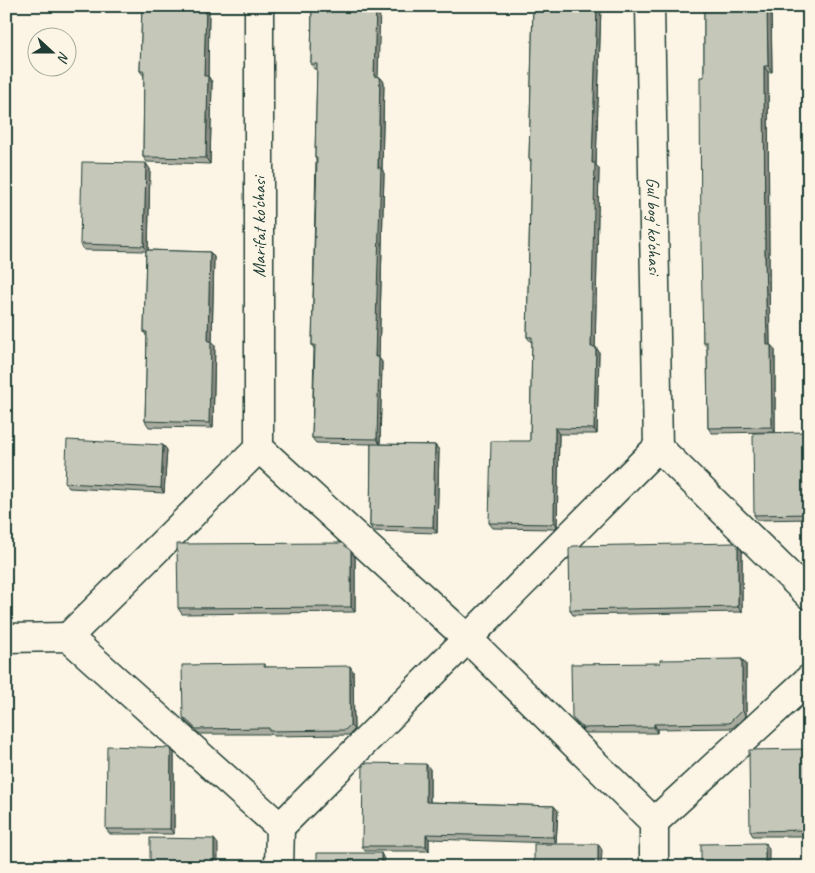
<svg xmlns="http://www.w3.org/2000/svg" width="815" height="873" font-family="Caveat,sans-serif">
  <rect width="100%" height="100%" fill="#fcf5e5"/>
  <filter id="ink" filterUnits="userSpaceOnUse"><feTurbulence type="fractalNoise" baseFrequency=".02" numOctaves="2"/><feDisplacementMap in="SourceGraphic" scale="10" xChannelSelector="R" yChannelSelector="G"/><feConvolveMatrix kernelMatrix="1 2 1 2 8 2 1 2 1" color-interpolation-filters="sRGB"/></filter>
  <g filter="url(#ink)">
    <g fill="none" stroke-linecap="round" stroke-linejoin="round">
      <g stroke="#1f3d34" stroke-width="31">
        <g id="minor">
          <polyline points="259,6 259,448"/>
          <path id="s1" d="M 650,6 L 658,447"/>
          <polyline points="658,447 809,595"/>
          <polyline points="259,448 468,639 654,822"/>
          <polyline points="68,637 259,448"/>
          <polyline points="6,638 68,637 280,827"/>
          <polyline points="654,822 809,679"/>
          <polyline points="654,822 654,867"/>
          <polyline points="280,827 658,447"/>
          <polyline points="279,867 280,827"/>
        </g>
      </g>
      <use href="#minor" stroke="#fcf5e5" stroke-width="28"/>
    </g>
    <g fill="#a9ab9f" stroke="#1f3d34">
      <polygon points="142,6 209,6 208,76 212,82 210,164 147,162 143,157 144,76 140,71"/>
      <polygon points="312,6 378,77 380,77 384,82 382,169 384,173 379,358 382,362 380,444 435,445 439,450 437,533 373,531 370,526 371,444 316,443 312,438 314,349 312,345 316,160 315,157 317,69 314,69 311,64"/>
      <polygon points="533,6 601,6 596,165 599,169 595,347 599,352 597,434 559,434 557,526 554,529 493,528 489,523 530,441 532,342 531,342 527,337 531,162 529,159"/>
      <polygon points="704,6 771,6 772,72 768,72 769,265 770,345 775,350 775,432 712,433 708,428 707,348 703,342 704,77"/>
      <polygon points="150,169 148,250 210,252 214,257 212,342 215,346 213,428 149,427 145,421 147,337 144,332 146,251 84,250 80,244"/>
      <polygon points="809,432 809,519 757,520 754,515"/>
      <polygon points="163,445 167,450 164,493 69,488 65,483"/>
      <polygon points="742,551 742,612 573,615 570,610"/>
      <polygon points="355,557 355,612 182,614 178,608"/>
      <polygon points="742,659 746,664 746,716 732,728 657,729 657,733 586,733 576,723 572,718 660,663"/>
      <polygon points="264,664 266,667 353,671 354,730 349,735 273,736 271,734 200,734 186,722 183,717"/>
      <polygon points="171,748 174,753 174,834 110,834 106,829"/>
      <polygon points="809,749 809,836 753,836 750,831"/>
      <polygon points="430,769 430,802 554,806 558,811 556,843 429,839 429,851 365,851 362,846"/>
    </g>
    <g fill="#8a8b82" stroke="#1f3d34">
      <polygon points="206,6 209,6 208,82 204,76"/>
      <polygon points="376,6 380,6 378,82 374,76"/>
      <polygon points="597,6 601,6 596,165 599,169 595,352 591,347 592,163"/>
      <polygon points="767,6 771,6 772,72 768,66"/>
      <polygon points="764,66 768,72 769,265 770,350 767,345 765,259"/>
      <polygon points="208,76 212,82 210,164 206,158"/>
      <polygon points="380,77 384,82 382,169 384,173 379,358 382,362 380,444 377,439 375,357"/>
      <polygon points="146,163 150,169 148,251 144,246"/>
      <polygon points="210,252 214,257 212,342 215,346 213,428 209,423 208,341"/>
      <polygon points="771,345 775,350 775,432 772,427"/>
      <polygon points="596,347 599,352 597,434 594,429"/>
      <polygon points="555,428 559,434 557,526 554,521"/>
      <polygon points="163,445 167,450 164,493 161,488"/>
      <polygon points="435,445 439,450 437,533 433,527"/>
      <polygon points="738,546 742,551 742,612 738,607"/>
      <polygon points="351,551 355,557 355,612 351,607"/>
      <polygon points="742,659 746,664 746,716 742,710"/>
      <polygon points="350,666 353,671 354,730 350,725"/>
      <polygon points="654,724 657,729 657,733 654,727"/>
      <polygon points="171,748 174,753 174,834 170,829"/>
      <polygon points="426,764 430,769 430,807 426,802"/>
      <polygon points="554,806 558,811 556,843 553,837"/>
      <polygon points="426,834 429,839 429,851 426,846"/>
      <polygon points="214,839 218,844 218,867 214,867"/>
      <polygon points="765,843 769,848 769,867 765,867"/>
      <polygon points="598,844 602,850 601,867 598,867"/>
      <polygon points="381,853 384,859 384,867 381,867"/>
    </g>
    <g fill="#c5c7b9" stroke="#1f3d34">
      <polygon points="142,6 206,6 204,76 208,76 206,158 143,157 144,71 140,71"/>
      <polygon points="312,6 376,6 374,76 380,77 378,168 381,168 375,357 379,357 377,439 312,438 315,345 312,345 317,157 315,157 317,64 311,64"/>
      <polygon points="533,6 597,6 592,163 595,163 591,347 596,347 594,429 555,428 554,521 551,524 489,523 491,441 530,441 532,337 527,337 531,159 529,159"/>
      <polygon points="704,6 767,6 768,66 764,66 765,259 767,345 771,345 772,427 708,428 707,342 703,342 701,251 700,77 704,77"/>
      <polygon points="82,162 146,163 144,246 80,244"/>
      <polygon points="146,250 210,252 208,341 211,341 209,423 145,421 147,332 144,332"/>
      <polygon points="809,432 809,514 754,515 753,433"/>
      <polygon points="67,440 163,445 161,488 65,483"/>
      <polygon points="371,444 435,445 433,527 370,526"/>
      <polygon points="342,543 351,551 351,607 178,608 177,544"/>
      <polygon points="735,543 738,546 738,607 570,610 569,549 573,546"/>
      <polygon points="742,659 742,710 729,723 654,724 654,727 583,728 572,718 571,664 660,663 660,660"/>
      <polygon points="264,664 264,667 350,666 350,725 345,730 269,731 269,728 196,729 183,717 182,665"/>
      <polygon points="107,746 171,748 170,829 106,829"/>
      <polygon points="809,749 809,830 750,831 749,750"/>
      <polygon points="363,763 426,764 426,802 554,806 553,837 426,834 426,846 362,846"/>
      <polygon points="150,838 214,839 214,867 150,867"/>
      <polygon points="765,843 765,867 701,867 701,844"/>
      <rect x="534" y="844" width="64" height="23"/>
      <rect x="317" y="853" width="64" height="14"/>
    </g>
  </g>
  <g text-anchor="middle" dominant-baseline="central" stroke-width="4" stroke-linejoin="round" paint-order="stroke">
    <g font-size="18" fill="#1f3d34" stroke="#fcf5e5">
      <text stroke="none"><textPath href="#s1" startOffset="220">Gul bog' ko'chasi</textPath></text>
      <text transform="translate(259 227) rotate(-90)">Marifat ko'chasi</text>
    </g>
  </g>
  <rect width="815" height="873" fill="none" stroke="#fcf5e5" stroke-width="25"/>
  <rect x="12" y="12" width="790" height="848" fill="none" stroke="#1f3d34" stroke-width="2" filter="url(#ink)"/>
  <g transform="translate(52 52) rotate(111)"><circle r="24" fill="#fcf5e5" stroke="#a4ab9e"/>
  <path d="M0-4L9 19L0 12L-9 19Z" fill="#1f3d34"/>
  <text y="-8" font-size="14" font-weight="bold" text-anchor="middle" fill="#1f3d34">N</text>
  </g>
</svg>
